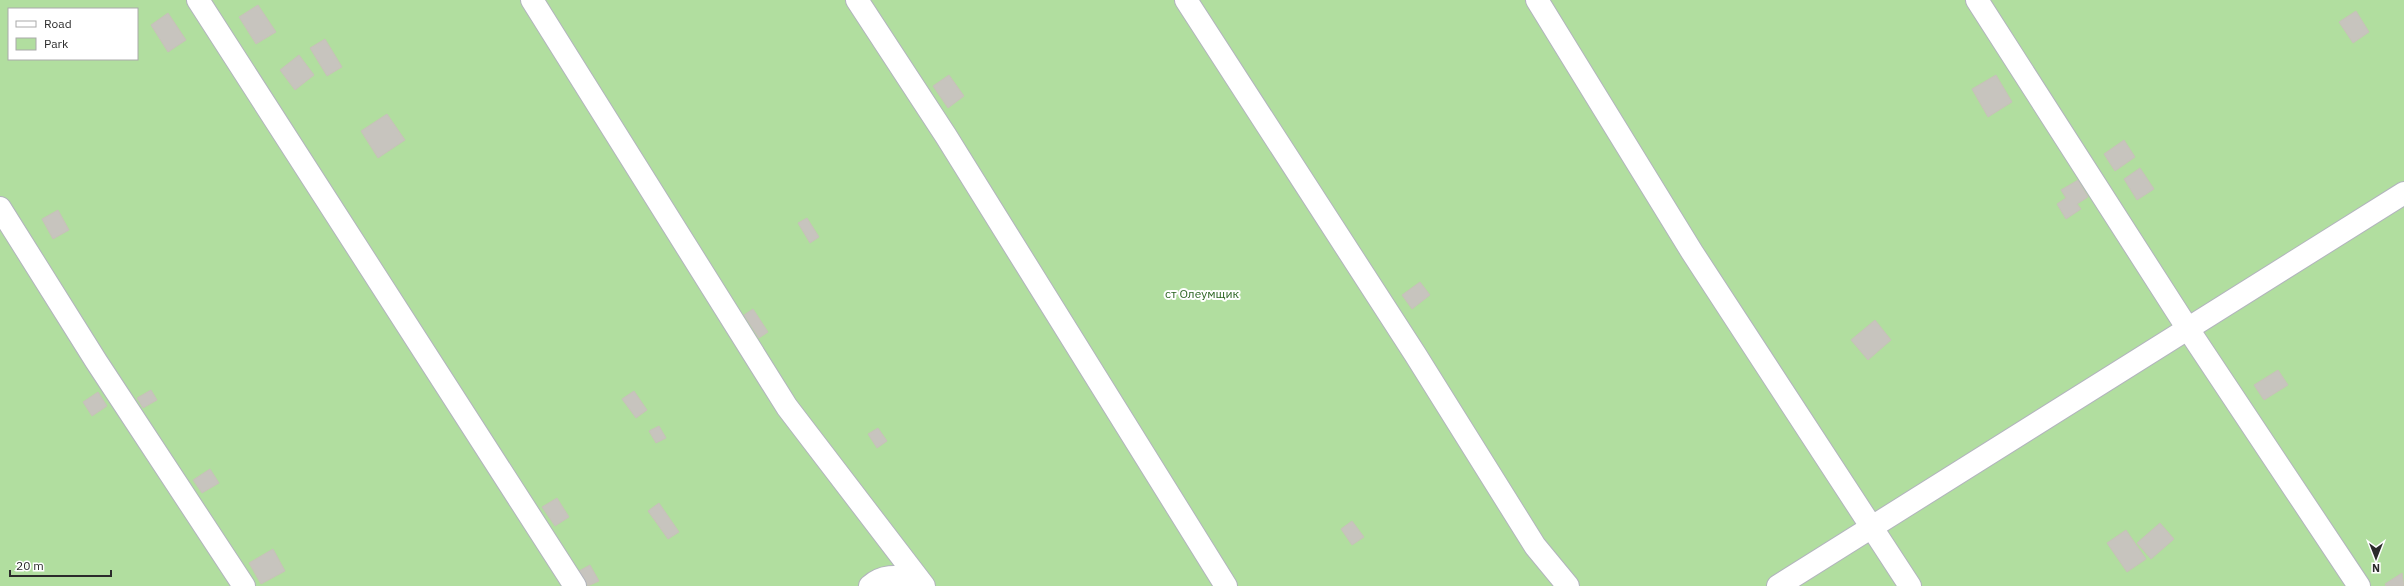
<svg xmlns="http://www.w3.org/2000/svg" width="2404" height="586" font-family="'IBM Plex Sans',sans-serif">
  <rect width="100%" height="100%" fill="#ece7de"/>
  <path fill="#b1de9f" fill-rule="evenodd" d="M 0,0 L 2404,0 L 2404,586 L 0,586 ZM 9,9 L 137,9 L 137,59 L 9,59 Z"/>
  <g fill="#c7c4be" stroke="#c7c3b8">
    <polygon points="258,5 276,32 256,44 239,17"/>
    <polygon points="2356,11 2369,32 2353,43 2339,22"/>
    <polygon points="168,13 186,40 168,52 151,25"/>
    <polygon points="325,39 342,67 327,76 310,48"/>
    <polygon points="299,55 314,75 295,90 280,70"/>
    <polygon points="949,75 964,96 948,108 933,86"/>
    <polygon points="1996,75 2012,102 1988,117 1972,89"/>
    <polygon points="387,114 405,140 378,158 361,131"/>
    <polygon points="2124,140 2135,157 2115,171 2104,154"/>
    <polygon points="2140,168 2154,189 2137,200 2124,179"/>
    <polygon points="2078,180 2088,197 2077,204 2081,209 2066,219 2057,204 2066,198 2061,190"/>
    <polygon points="58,210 69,230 53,239 42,219"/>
    <polygon points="807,218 819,237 810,243 798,223"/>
    <polygon points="1420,282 1430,295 1412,309 1402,295"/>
    <polygon points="753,309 768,332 759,338 744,315"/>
    <polygon points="1875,320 1891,340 1868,360 1851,340"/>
    <polygon points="2278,370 2288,385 2264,400 2254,385"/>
    <polygon points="151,390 157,400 143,408 137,398"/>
    <polygon points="634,391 647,410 636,418 622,399"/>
    <polygon points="98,392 107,406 92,416 83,402"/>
    <polygon points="659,426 666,438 656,443 649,431"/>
    <polygon points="878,428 887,441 877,448 868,434"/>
    <polygon points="210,469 219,483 202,493 193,480"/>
    <polygon points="557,498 569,517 555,526 542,507"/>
    <polygon points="659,503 679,532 668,539 648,511"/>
    <polygon points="1352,521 1364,537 1352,545 1341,529"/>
    <polygon points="2160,523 2174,539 2151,559 2137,543"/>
    <polygon points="2126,530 2146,559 2127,572 2107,543"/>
    <polygon points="273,549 285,571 261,584 249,563"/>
    <polygon points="590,565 599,581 588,586 579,571"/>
    <polygon points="2402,573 2404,586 2386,586 2385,584"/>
  </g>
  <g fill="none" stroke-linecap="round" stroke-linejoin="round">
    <g stroke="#b2b4bd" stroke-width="24">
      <g id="minor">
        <polyline points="198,0 575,586"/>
        <polyline points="532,0 787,407 924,586"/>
        <polyline points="857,0 946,136 1226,586"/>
        <polyline points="1186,0 1415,354 1535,546 1568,586"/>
        <polyline points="1537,0 1692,252 1910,586"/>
        <polyline points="1977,0 2188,329 2359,586"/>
        <polyline points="0,208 96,361 244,586"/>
        <path d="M 870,586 C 884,573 900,577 918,579"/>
        <polyline points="1778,586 2404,193"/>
      </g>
    </g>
    <use href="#minor" stroke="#fff" stroke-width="22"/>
  </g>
  <g text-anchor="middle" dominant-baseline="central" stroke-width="4" stroke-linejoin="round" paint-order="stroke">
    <g font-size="12" fill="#2a6320" stroke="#fff">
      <text x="1202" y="293">ст Олеумщик</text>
    </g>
  </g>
  <rect x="8" y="8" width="130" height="52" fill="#ffffff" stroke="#aaaaaa"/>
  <rect x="16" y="21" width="20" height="6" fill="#ffffff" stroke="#aaaaaa"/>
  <text x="44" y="28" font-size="12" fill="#2b2b2b">Road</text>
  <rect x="16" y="38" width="20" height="12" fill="#b1de9f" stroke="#aaaaaa"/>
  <text x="44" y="48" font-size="12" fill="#2b2b2b">Park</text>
  <g transform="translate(2376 558) rotate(180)" stroke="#ffffff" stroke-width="3" paint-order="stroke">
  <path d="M0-3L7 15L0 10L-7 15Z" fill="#2b2b2b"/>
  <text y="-6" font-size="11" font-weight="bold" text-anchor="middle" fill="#2b2b2b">N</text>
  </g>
  <path d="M10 570v6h101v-6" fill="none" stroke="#2b2b2b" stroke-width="2"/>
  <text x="16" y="570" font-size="12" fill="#2b2b2b" stroke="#ffffff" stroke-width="3" paint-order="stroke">20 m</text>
</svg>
